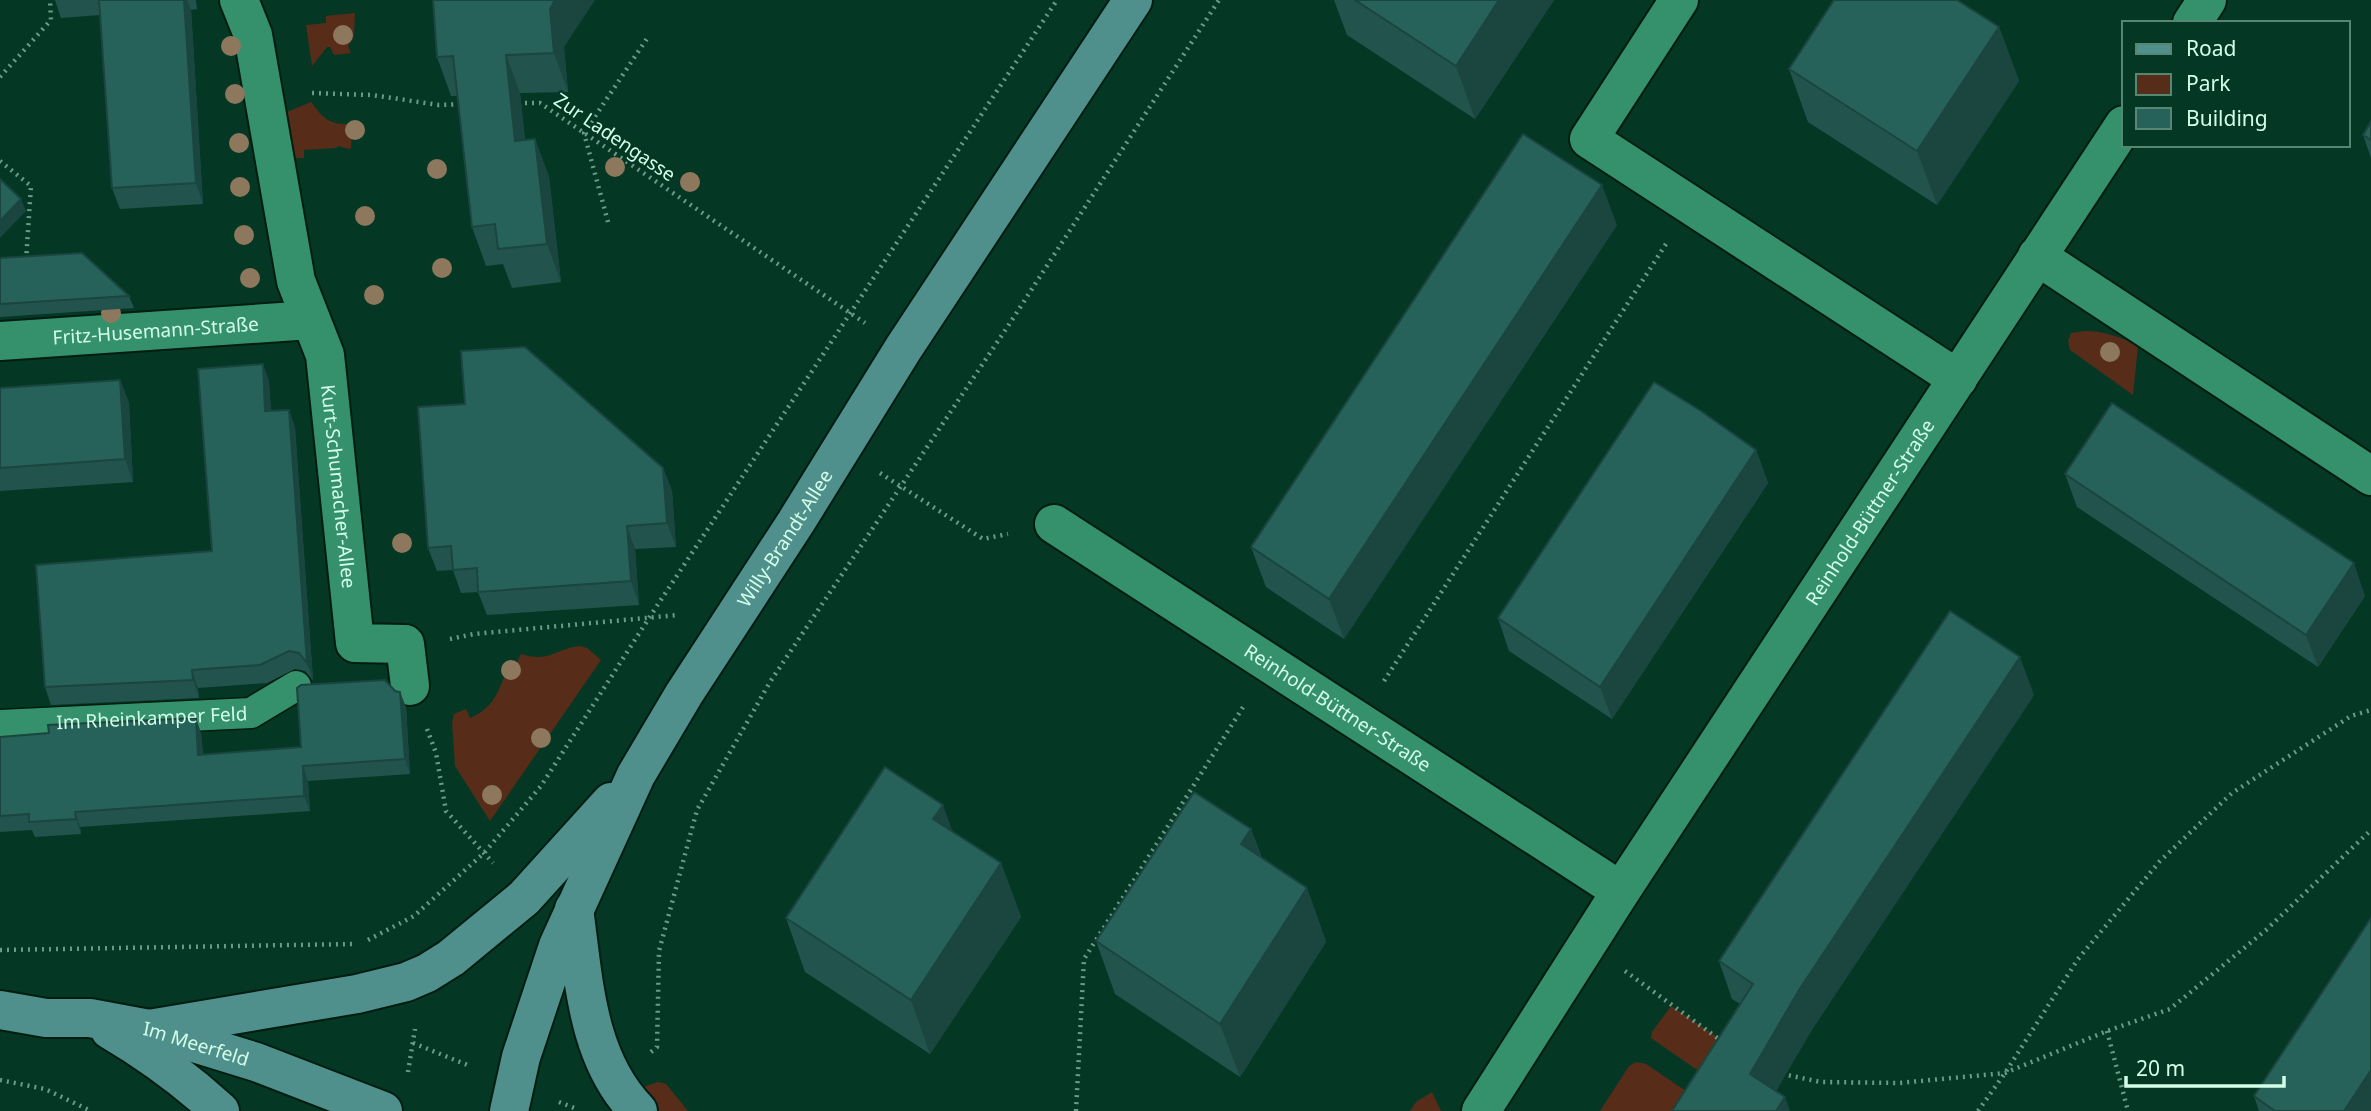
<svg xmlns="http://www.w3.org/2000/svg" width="2371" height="1111" font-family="'Noto Sans',sans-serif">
  <rect width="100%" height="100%" fill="#043825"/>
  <g fill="#572c19">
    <polygon points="355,13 354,37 348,46 351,53 334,55 330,47 327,47 312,66 306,25 326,23 326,16"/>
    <path d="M 311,102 C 322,117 329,125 349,124 L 348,126 L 352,132 L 351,148 L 349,149 L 338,146 L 336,148 L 304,150 L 304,158 L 290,158 L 287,112 Z"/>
    <path d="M 2084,331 C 2105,331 2120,337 2138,346 L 2133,395 L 2070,350 L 2068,341 L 2071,333 Z"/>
    <path d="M 580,646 L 587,648 L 601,660 L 490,821 L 455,766 L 452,723 L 454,714 L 466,709 L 470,718 C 490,710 497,696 504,677 C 507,675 509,675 512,673 C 516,670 517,659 521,654 C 550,663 554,649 580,646 Z"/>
    <polygon points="1671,1006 1740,1052 1713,1081 1651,1038 1652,1032"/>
    <polygon points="1636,1062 1646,1064 1686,1091 1684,1111 1600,1111 1629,1066"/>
    <polygon points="658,1082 666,1084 688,1111 654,1111 643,1087"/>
    <polygon points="1432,1092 1441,1111 1410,1111 1416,1102"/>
  </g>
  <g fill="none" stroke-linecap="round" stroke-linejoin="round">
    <g stroke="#011d11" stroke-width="33">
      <g id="lane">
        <path id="s1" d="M 0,725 L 251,713 L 296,686"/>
      </g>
    </g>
    <g stroke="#011d11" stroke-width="42">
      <g id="street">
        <path id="s2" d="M 239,0 L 253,35 L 296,281 L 325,355 L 355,643 L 405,644 L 410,686"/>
        <polyline points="1679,0 1589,139 1958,379"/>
        <polyline points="2192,23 2207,0"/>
        <polyline points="2037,256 2371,476"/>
        <path id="s3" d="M 0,341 L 311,320"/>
        <path id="s4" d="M 1054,524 L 1621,891"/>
        <path id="s5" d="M 1481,1111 L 1621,891 L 2124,125"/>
      </g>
    </g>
    <g stroke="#011d11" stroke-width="42">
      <g id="secondary">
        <path d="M 574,909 C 584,979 586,1058 638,1111"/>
        <path id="s6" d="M 0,1010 L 46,1018 L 90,1018 L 149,1029 L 256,1062 L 383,1111"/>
        <polyline points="149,1029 357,994 406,982 427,973 451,958 524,898 611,802"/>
        <path d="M 110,1030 C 149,1053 187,1081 220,1111"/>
        <path id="s7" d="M 509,1111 L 521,1057 L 558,946 L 636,775 L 684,694 L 796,522 L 903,349 L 1133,0"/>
      </g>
    </g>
    <g stroke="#6b9b86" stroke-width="4.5" stroke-dasharray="2 5" stroke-linecap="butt">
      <polyline points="0,77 51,20 50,0"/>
      <polyline points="312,93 372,95 439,105 464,104"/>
      <polyline points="518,103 540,103 865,323"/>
      <polyline points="0,161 31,186 26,261"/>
      <polyline points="608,222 584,133 648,37"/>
      <polyline points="880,473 983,539 1008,534"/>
      <polyline points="450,639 474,634 678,615"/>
      <polyline points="1384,681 1666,244"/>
      <polyline points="427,729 436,753 446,811 493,863"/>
      <polyline points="368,940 414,916 484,853 541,786 649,618 1057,0"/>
      <polyline points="0,950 353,944"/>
      <polyline points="1625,971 1723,1042"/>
      <polyline points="2107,1031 2128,1111"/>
      <polyline points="413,1043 470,1066"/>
      <polyline points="651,1052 657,1047 659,951 697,810 770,682 1008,326 1219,0"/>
      <polyline points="408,1072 415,1029"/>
      <polyline points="1782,1074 1821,1082 1899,1083 2005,1073 2107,1031 2170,1009 2266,930 2371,830"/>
      <polyline points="0,1080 45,1089 91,1111"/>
      <polyline points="559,1102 577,1109"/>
      <polyline points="1076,1111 1084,959 1245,704"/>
      <polyline points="1978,1111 2005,1073 2078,959 2160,861 2232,793 2351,716 2371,710"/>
    </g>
    <use href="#lane" stroke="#35916c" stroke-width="30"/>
    <use href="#street" stroke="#35916c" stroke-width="38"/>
    <use href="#secondary" stroke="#50908c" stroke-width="38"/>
  </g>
  <g fill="#8e785d">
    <circle cx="343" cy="35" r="10"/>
    <circle cx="231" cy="46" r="10"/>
    <circle cx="235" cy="94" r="10"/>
    <circle cx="355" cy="130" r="10"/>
    <circle cx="239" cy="143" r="10"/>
    <circle cx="615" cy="167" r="10"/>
    <circle cx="437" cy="169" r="10"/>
    <circle cx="690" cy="182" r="10"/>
    <circle cx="240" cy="187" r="10"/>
    <circle cx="365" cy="216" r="10"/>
    <circle cx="244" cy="235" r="10"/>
    <circle cx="442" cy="268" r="10"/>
    <circle cx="250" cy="278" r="10"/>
    <circle cx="374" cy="295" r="10"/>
    <circle cx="111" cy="313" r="10"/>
    <circle cx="2110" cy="352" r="10"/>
    <circle cx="402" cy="543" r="10"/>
    <circle cx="511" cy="670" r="10"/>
    <circle cx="541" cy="738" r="10"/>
    <circle cx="492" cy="795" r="10"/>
  </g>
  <g fill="#22544d">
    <polygon points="55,0 196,0 197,9 191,10 203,204 120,209 112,188 100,15 61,18"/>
    <polygon points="1334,0 1554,0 1475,119 1347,35"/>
    <polygon points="1999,27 2019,81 1937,205 1808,122 1789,69"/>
    <polygon points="564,47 568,92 520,93 525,140 535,139 549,177 561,282 512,288 503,264 486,266 472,227 457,96 451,96 437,57"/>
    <polygon points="2371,122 2371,158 2363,135"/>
    <polygon points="1617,225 1344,639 1266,587 1251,547"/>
    <polygon points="0,258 129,296 134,308 0,317"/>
    <polygon points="263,364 269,382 271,411 289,410 295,428 313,680 305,671 295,669 267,683 198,688 199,698 51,705 45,687 212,551"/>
    <polygon points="120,380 129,403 133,482 0,491 0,388"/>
    <polygon points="1756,450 1768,483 1612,719 1509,651 1498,618"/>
    <polygon points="663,468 672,491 676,547 635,549 639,605 487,615 478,592 461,593 453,570 437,571 428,548"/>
    <polygon points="2065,474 2365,596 2318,667 2077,507"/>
    <polygon points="2034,695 1813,1028 1776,1091 1672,1111 1740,1004 1732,999 1719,961"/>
    <polygon points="406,707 410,774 308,781 310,811 80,827 81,834 35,837 32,830 0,832 0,737 201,733 203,755 301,747"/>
    <polygon points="1251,829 1262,858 1307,888 1326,942 1240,1077 1115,994 1096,941"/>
    <polygon points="953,832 1001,863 1021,917 930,1054 805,972 786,918"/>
    <polygon points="2254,1096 2371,1111 2259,1111"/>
  </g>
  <g fill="#1b453f">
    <polygon points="184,0 187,0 191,10 203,204 196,183"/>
    <polygon points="555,0 595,0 564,47 568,92 554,53 550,9"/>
    <polygon points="1499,0 1554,0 1475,119 1456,66"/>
    <polygon points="1999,27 2019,81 1937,205 1917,151"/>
    <polygon points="506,55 520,93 529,179 515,141"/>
    <polygon points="535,139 549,177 561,282 547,244"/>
    <polygon points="1602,185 1617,225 1344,639 1329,599"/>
    <polygon points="21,199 26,211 0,238 0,221"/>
    <polygon points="263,364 269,382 272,429 265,411"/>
    <polygon points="120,380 129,403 133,482 125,459"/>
    <polygon points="289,410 295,428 313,680 307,663"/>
    <polygon points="1756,450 1768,483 1612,719 1600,687"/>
    <polygon points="663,468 672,491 676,547 667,523"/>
    <polygon points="627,526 635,549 639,605 631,581"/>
    <polygon points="2354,563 2365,596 2318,667 2306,635"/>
    <polygon points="2020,657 2034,695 1813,1028 1764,1111 1750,1074 1799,990"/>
    <polygon points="192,670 198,688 199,698 193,680"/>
    <polygon points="400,692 406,707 410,774 405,759"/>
    <polygon points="196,718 201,733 204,770 198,755"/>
    <polygon points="303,766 308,781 310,811 304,796"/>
    <polygon points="943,805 962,858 933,819"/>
    <polygon points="75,812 80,827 81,834 76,819"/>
    <polygon points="1251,829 1270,882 1241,844"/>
    <polygon points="1001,863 1021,917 930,1054 911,1000"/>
    <polygon points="1307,888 1326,942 1240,1077 1220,1024"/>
    <polygon points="2371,1070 2371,1111 2344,1111"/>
    <polygon points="1785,1097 1790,1111 1776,1111"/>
  </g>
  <g fill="#27625a" stroke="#1b453f" stroke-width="2">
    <polygon points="99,0 184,0 196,183 112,188"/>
    <polygon points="433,0 555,0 550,9 554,53 506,55 515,141 535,139 547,244 498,249 495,224 472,227 453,56 437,57"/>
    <polygon points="1355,0 1499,0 1456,66"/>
    <polygon points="1834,0 1957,0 1999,27 1917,151 1789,69"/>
    <polygon points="2371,122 2371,140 2363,135"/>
    <polygon points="1523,134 1602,185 1329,599 1251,547"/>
    <polygon points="0,179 21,199 0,221"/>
    <polygon points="82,253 129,296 0,304 0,258"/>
    <polygon points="525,347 663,468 667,523 627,526 631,581 478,592 477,568 453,570 451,546 428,548 418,407 465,404 461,351"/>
    <polygon points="263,364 265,411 289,410 307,663 299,653 289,651 260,665 192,670 193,680 45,687 36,565 212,551 198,369"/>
    <polygon points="120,380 125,459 0,468 0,388"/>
    <polygon points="1654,382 1701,411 1756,450 1600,687 1498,618"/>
    <polygon points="2112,403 2354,563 2306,635 2065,474"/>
    <polygon points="1950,611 2020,657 1799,990 1750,1074 1785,1097 1776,1111 1672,1111 1753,984 1719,961"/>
    <polygon points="385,680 395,691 400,692 405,759 303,766 304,796 75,812 76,819 29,822 29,814 0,816 0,737 49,733 48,725 196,718 198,755 301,747 297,688 301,685"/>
    <polygon points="885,767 943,805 933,819 1001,863 911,1000 786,918"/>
    <polygon points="1194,792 1251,829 1241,844 1307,888 1220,1024 1096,941"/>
    <polygon points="2371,918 2371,1070 2344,1111 2275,1111 2254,1096"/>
  </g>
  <g text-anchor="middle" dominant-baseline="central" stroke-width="5" stroke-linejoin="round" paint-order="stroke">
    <g font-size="19" fill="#d3fee8" stroke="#043825">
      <text transform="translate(615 137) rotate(34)">Zur Ladengasse</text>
      <text stroke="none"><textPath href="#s3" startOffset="156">Fritz-Husemann-Straße</textPath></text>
      <text stroke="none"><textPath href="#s2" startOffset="499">Kurt-Schumacher-Allee</textPath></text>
      <text stroke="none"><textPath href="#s5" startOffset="714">Reinhold-Büttner-Straße</textPath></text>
      <text stroke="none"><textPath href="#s7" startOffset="640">Willy-Brandt-Allee</textPath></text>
      <text stroke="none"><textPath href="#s4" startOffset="338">Reinhold-Büttner-Straße</textPath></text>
      <text stroke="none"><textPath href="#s1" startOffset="152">Im Rheinkamper Feld</textPath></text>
      <text stroke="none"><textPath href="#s6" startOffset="200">Im Meerfeld</textPath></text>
    </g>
  </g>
  <rect x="2122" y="21" width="228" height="126" fill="#043825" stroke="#578773" stroke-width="2"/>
  <rect x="2136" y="44" width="35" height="10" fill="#50908c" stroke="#578773" stroke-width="2"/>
  <text x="2186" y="56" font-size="21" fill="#d3fee8">Road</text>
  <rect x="2136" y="74" width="35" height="21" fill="#572c19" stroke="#578773" stroke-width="2"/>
  <text x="2186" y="91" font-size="21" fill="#d3fee8">Park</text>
  <rect x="2136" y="108" width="35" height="21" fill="#27625a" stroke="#578773" stroke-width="2"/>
  <text x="2186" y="126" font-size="21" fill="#d3fee8">Building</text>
  <path d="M2126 1076v10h158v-10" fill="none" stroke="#d3fee8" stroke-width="3.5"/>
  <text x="2136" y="1076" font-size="21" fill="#d3fee8" stroke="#043825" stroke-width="5" paint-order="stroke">20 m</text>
</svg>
